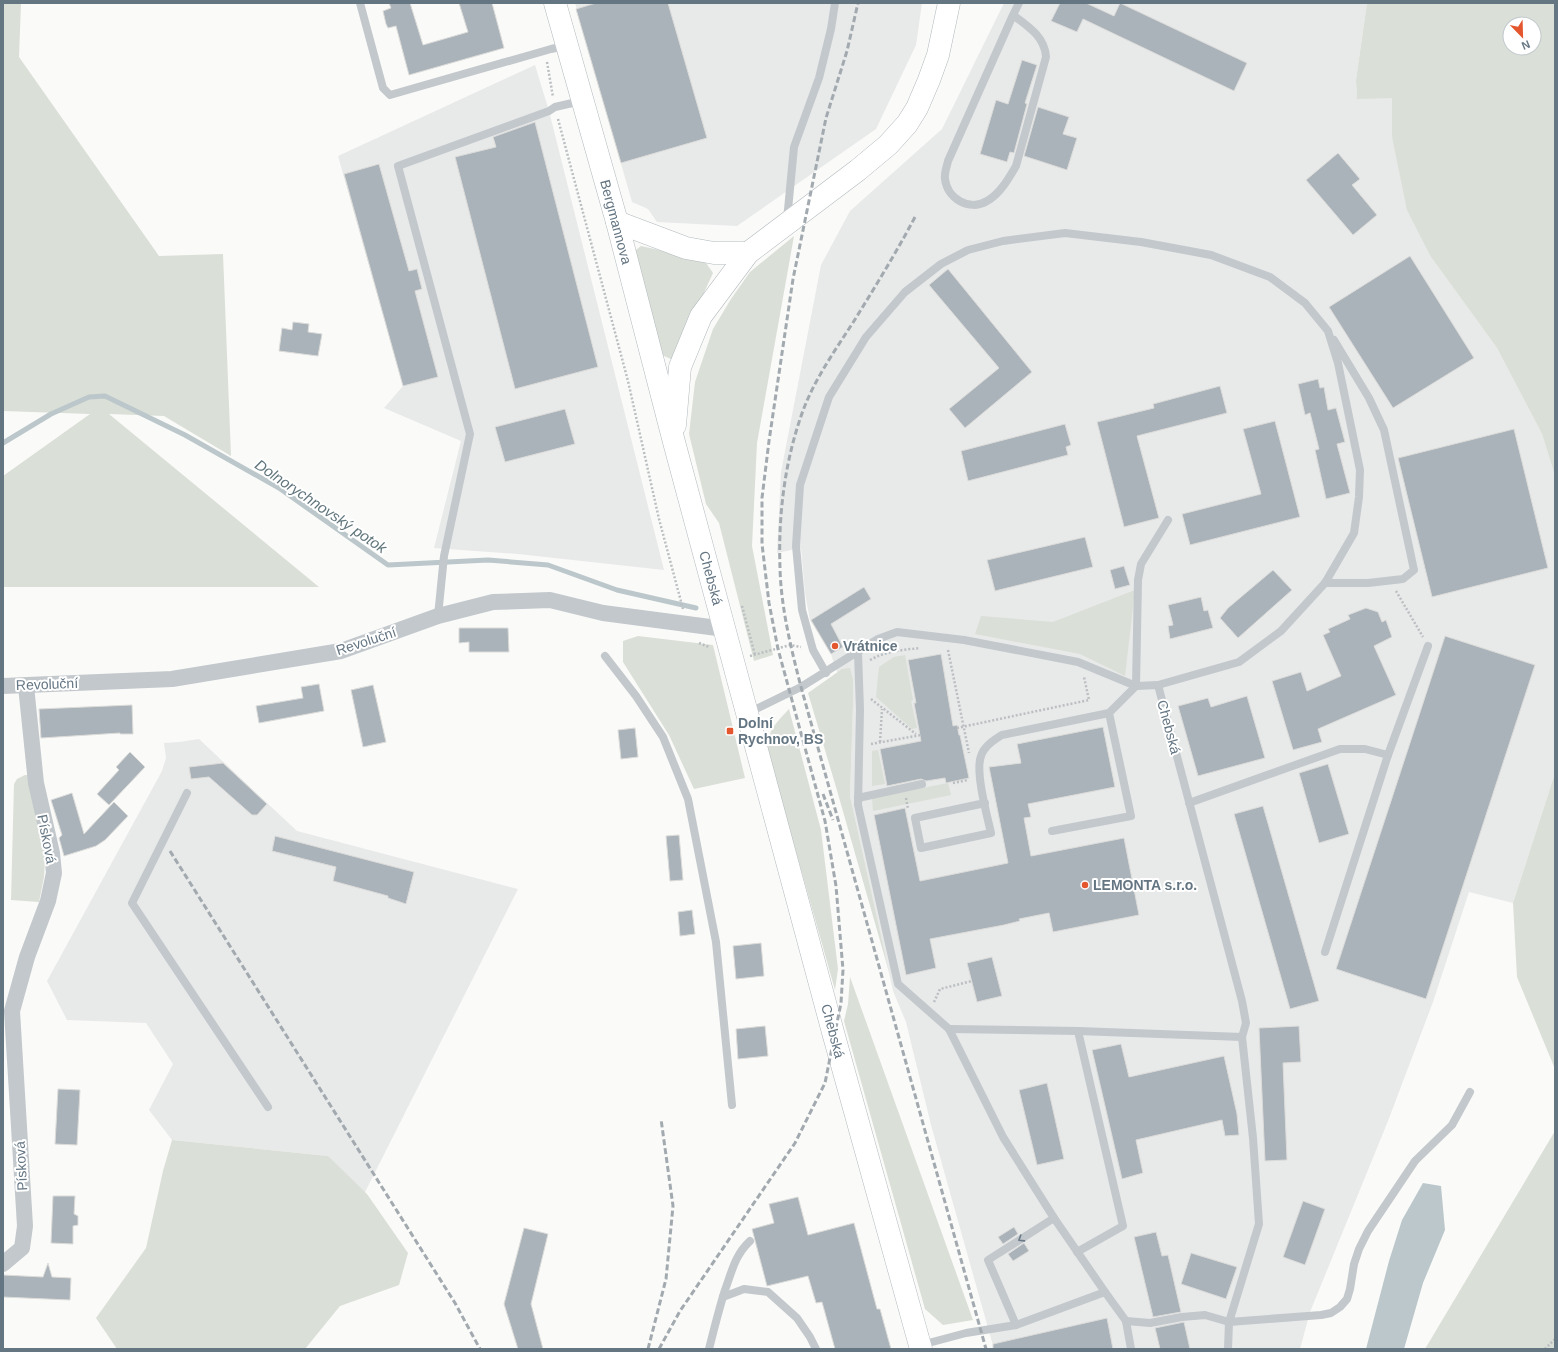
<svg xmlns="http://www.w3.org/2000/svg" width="1558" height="1352" font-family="Helvetica,sans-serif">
  <rect width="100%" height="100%" fill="#fafaf8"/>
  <g fill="#e8e9e9">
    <polygon points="575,3 922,3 916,45 876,129 737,226 657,222 648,209 632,202"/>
    <polygon points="1004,3 1367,3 1356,80 1357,98 1392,98 1392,137 1431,257 1497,348 1542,434 1555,476 1555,773 1513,903 1469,892 1433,1002 1388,1121 1310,1312 1300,1349 994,1349 931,1125 906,1022 893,991 850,796 853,706 835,667 831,654 810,620 805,593 801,548 777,553 781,472 821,265 850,211 942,129"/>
    <polygon points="535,65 549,111 664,570 518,554 434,548 461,441 384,408 403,386 338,156"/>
    <polygon points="199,739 297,831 518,889 359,1204 328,1156 172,1140 149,1110 173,1064 146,1023 67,1020 47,981 162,771 166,758 164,743 179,742"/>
  </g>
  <g fill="#dadfd7" fill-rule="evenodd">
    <polygon points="3,3 21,3 19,57 159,256 223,254 231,456 164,416 109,414 319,587 3,587 3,476 90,414 3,411"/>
    <path d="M 1367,3 L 1555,3 L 1555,476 L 1542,434 L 1497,348 L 1431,257 L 1407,210 L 1392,137 L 1392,98 L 1357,99 L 1356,80 ZM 1510,24 L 1534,24 L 1534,48 L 1510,48 Z"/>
    <polygon points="794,236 757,443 752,546 773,655 754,661 719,523 706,504 689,434 695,382 713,329 731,299 750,272"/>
    <polygon points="641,246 704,260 713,273 673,360 662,355 632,253"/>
    <polygon points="1135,590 1125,676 1080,654 975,634 981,616 1053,622"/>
    <polygon points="638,636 713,645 745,778 694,789 669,735 623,662 623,641"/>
    <polygon points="905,655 913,700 911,701 917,728 912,729 876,697 879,667 894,657"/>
    <polygon points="850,668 853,680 853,706 850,796 889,972 836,787 808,693 842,669"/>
    <path d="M 789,709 L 821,830 L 838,969 L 835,990 L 768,752 C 766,732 776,723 789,709 Z"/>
    <polygon points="878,750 885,784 872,786 872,751"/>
    <polygon points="1555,773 1555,1069 1517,977 1513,903"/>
    <polygon points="25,775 29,775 45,861 44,877 39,902 11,900 14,784 17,779"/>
    <polygon points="948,783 951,795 873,811 872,798"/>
    <polygon points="850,977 973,1320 943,1325 925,1309 844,1021 848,1004"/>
    <polygon points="1555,1131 1555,1349 1425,1349"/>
    <polygon points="172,1140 328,1156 367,1194 408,1253 399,1285 340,1306 305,1349 117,1349 96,1318 146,1248 163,1171"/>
  </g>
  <polygon fill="#bbc7cb" points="1423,1183 1441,1186 1445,1230 1423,1283 1404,1349 1366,1349 1389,1261 1402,1220"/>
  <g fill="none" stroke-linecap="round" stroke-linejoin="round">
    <polyline stroke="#bbc7cb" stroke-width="5" points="3,443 51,414 89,397 105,396 185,435 279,488 388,565 488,560 548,565 617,590 696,608"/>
  </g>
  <g fill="#aab3b9" stroke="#dcdcda">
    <polygon points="389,3 410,3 423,45 468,32 459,3 492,3 504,48 409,75 396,26 388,28 386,24 383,11 391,8"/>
    <polygon points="596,3 668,3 707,138 621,163 576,9"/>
    <polygon points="1060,3 1086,3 1114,16 1120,3 1247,63 1234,91 1083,19 1077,32 1051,21"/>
    <polygon points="1022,60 1037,65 1025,103 1027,104 1014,153 1010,152 1007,162 980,154 996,100 1008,104"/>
    <polygon points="1038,107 1069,117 1063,134 1077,138 1067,170 1024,156"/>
    <polygon points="535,122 598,367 515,389 455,157 496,147 493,137"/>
    <polygon points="1338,153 1360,179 1352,185 1377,215 1353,235 1306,180"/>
    <polygon points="379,164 409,271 417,269 422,289 415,291 438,377 403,386 344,174"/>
    <polygon points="1410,256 1474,358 1393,408 1329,307"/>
    <polygon points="948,269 1032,372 965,428 949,409 999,368 929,285"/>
    <polygon points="293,322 309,324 308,332 322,334 318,356 279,351 282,328 292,330"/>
    <polygon points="1318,379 1320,388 1324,387 1328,410 1336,408 1345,442 1337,444 1350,493 1326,499 1315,450 1319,449 1310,413 1305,415 1298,384"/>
    <polygon points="1220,386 1227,413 1137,436 1159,518 1124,527 1097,422 1154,408 1153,404"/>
    <polygon points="565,409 575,444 505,462 495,427"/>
    <polygon points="1275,421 1300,517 1190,545 1182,514 1261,494 1243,429"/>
    <polygon points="1065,424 1071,445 1066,447 1068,455 968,481 961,451"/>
    <polygon points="1514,429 1548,568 1432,597 1398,458"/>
    <polygon points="1085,537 1093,567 995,591 987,560"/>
    <polygon points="1124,566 1130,585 1115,589 1110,570"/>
    <polygon points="1273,570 1292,590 1238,638 1220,618 1228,608"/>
    <polygon points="864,587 871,599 831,624 843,647 831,654 811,620"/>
    <polygon points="1201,597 1204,611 1208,610 1213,628 1170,639 1168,626 1173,625 1168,605"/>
    <polygon points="1366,608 1378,612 1382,622 1386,620 1392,637 1374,646 1396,695 1318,729 1322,742 1293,750 1272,681 1301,672 1307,691 1341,676 1323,635 1330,632 1328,629 1350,619 1348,615"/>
    <polygon points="459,628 508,628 509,652 469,652 469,642 459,643"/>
    <polygon points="1445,636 1535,665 1426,999 1336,969"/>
    <polygon points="941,654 953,726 957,725 959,735 960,735 969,778 946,783 945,778 926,781 921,779 887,786 880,749 921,741 914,703 916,703 908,660"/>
    <polygon points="319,684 324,711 259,723 256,706 303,698 301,687"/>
    <polygon points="373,685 386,742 363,747 351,690"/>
    <polygon points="1247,696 1265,758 1198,776 1178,706 1208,698 1211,707"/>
    <polygon points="132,705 133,734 120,734 120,733 41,738 39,709"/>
    <polygon points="1103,727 1115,787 1028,804 1031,817 1024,818 1031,856 1124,838 1139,915 1053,932 1049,913 1019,919 1020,921 1004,925 930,939 936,968 906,975 874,815 905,808 920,881 1008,863 989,767 1021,763 1017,744"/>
    <polygon points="635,728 638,757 621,759 618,730"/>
    <polygon points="130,752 145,767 109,805 97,794 119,770 116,767"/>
    <polygon points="223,763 267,804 257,815 252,815 209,777 191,779 189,767"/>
    <polygon points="1328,764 1349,834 1319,843 1299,773"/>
    <polygon points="72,793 84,834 114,802 128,816 105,840 96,846 64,856 59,838 62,835 51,800"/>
    <polygon points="1263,806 1319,1001 1290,1009 1234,814"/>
    <polygon points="679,835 683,880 670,881 666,836"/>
    <polygon points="275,836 414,872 406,904 388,898 388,896 333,881 336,867 272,851"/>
    <polygon points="692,910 695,934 680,936 678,912"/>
    <polygon points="761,943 764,976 736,979 733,946"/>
    <polygon points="992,957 1002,996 977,1002 967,963"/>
    <polygon points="765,1026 768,1056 738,1059 736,1029"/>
    <polygon points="1299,1026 1301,1062 1283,1063 1287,1160 1265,1161 1259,1028"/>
    <polygon points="1121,1044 1129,1077 1224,1056 1237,1114 1239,1135 1225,1136 1222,1120 1136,1140 1143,1173 1122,1179 1092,1050"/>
    <polygon points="1047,1083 1064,1159 1037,1165 1019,1090"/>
    <polygon points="58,1089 80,1090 77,1145 55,1144"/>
    <polygon points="53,1196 75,1196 74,1214 78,1216 78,1225 73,1226 73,1244 51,1243"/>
    <polygon points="798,1197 808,1235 854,1223 877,1309 880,1309 891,1349 835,1349 822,1302 816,1303 808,1276 767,1286 752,1229 774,1223 769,1204"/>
    <polygon points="1303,1201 1325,1209 1305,1265 1283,1257"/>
    <polygon points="1014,1227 1018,1234 1003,1244 998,1237"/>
    <polygon points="524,1228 548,1234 531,1304 543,1349 518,1349 504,1304"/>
    <polygon points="1156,1232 1162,1256 1168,1255 1181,1312 1153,1317 1134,1237"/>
    <polygon points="1024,1243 1029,1251 1013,1261 1008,1254"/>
    <polygon points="1191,1253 1237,1267 1226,1299 1181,1284"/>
    <polygon points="48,1263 52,1277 71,1278 70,1300 3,1297 3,1275 43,1277"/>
    <polygon points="1107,1318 1113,1349 993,1349 993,1344"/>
    <polygon points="1184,1322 1190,1349 1160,1349 1155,1328"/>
  </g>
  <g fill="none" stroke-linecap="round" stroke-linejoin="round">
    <g stroke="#b3babf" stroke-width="23">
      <g id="secondary">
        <polyline points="555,3 617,222 674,442 834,1036 921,1349"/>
        <polyline points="617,222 686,248 714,253 748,253"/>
        <polyline points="675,425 680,367 701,316 748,253 858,170 888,145 907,124 917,108 929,80 938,55 949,3"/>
      </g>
    </g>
    <g stroke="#bbbfc2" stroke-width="2.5" stroke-dasharray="2 2" stroke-linecap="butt">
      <polyline points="547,62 553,97"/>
      <polyline points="558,119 628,381 659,519 683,609"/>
      <polyline points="1396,591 1423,637"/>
      <polyline points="742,606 755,655"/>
      <polyline points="699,643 709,647"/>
      <polyline points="948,650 969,753"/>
      <polyline points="750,656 790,645 801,647"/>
      <path d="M 870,660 C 886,651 903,650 920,648"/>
      <polyline points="871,699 916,734"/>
      <polyline points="957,728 1089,700 1084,677"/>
      <polyline points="880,742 882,709"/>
      <polyline points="871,744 921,735"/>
      <polyline points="953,783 968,780"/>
      <polyline points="906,798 908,809"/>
      <polyline points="934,1002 940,989 972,981"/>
      <polyline points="1545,1349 1555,1339"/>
    </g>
    <g stroke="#c3c8cc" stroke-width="8">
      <polyline points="360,3 383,88 390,95 551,49 566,46"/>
      <path d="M 1013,15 C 1028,26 1045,37 1046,57 L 1016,166 C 1009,178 1000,194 987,201 C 969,212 947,198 945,179 C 944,173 947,166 948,161 L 1013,15 L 1019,3"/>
      <polyline points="787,220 794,147 819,78 831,29 835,3"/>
      <polyline points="1325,583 1368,583 1403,579 1414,570 1384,430 1369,398 1334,340"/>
      <polyline points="438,616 444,556 470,434 398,166 549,111 555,107 581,101"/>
      <polyline points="858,653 860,710 858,805 898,984 949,1029 1003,1137 1054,1218 1105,1292"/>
      <polyline points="605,656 636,696 663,737 688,799 716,942 732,1105"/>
      <polyline points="826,673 813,650 802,610 796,546 800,485 829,397 866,337 905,292 941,264 968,250 1003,241 1065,233 1141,242 1211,255 1270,277 1305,303 1328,331 1338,363 1360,470 1359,497 1354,533 1325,583 1281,631 1239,662 1158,685"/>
      <polyline points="748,713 801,687 878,639 897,632 964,640 1078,662 1136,686 1158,685 1242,1001 1246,1023 1242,1037 1078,1031"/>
      <polyline points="1388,755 1428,646"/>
      <polyline points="187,793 132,903 268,1107"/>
      <polyline points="858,798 922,784"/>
      <path d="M 985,803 L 915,818 L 921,848 L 991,833 C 987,815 975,772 981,756 C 984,746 994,740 1002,735 L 1109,713"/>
      <polyline points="1189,803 1340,749 1365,749 1388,755 1325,952"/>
      <polyline points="1052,831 1131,816 1109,713 1136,686 1138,580 1141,564 1168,520"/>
      <polyline points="949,1029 1078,1031 1123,1226 1077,1252"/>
      <polyline points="1242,1037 1253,1138 1259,1224 1229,1322 1321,1315 1331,1313 1340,1307 1347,1299 1350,1289 1354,1264 1359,1249 1368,1231 1415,1161 1452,1125 1470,1092"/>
      <polyline points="723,1297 744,1289 768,1292 797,1318 810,1337 816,1349"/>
      <polyline points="1126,1321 1150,1323 1182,1317 1205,1315 1229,1322 1228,1349"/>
      <polyline points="1016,1325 988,1260 1054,1218"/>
      <polyline points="921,1345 966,1333 1016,1325 1105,1292 1126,1321 1131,1349"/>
      <path d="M 709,1349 C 714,1329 719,1309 725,1290 C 732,1271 735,1255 750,1241"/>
    </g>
    <g stroke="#c3c8cc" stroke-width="16">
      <polyline points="3,686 172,679 341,651 438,616 493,602 550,600 603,613 725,629"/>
      <polyline points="3,1264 22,1248 25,1226 12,1011 27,957 48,901 54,873 52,853 36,783 26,686"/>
    </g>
    <use href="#secondary" stroke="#fff" stroke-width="22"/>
    <g stroke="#a2aab0" stroke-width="3" stroke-dasharray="6 3" stroke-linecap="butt">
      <path d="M 915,217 C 896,253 875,287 854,321 C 836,349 816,377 804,408 C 785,458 778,515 780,568 C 781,608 791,648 801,687 L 986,1349"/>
      <polyline points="823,794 833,820"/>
      <polyline points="170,851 455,1303 480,1349"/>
      <polyline points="648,1349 666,1279 673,1206 661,1119"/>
      <polyline points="659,1349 680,1311 795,1143 825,1083 841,1003 843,970 836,886 825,821 778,649 769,603 762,544 762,498 769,441 793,279 826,118 847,51 858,3"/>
    </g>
  </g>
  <defs><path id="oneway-chevron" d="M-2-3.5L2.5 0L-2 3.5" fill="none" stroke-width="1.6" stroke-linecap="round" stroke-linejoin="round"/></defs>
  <use stroke="#6a7a87" href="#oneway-chevron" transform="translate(1021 1239) rotate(148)"/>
  <g fill="#e4572e" stroke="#fff" stroke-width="1.5">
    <circle cx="835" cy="646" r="4"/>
    <rect x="726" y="727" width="8" height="8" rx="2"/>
    <circle cx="1085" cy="885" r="4"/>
  </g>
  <g text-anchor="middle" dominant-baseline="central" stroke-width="4" stroke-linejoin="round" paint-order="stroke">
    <g font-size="14" fill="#657683" stroke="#fff">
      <text transform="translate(616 222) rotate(75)">Bergmannova</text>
      <text transform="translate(711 578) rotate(75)">Chebská</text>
      <text transform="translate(366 641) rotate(-18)">Revoluční</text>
      <text transform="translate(47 684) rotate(-2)">Revoluční</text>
      <text transform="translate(1169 727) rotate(75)">Chebská</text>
      <text transform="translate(47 839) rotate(79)">Písková</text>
      <text transform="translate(833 1031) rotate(75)">Chebská</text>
      <text transform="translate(21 1166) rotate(-93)">Písková</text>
    </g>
    <g font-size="14" font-weight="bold" fill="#657683" stroke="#fff" text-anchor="start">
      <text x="843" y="646">Vrátnice</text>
      <text x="738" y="723">Dolní<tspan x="738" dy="16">Rychnov, BS</tspan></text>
      <text x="1093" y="885">LEMONTA s.r.o.</text>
    </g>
    <g font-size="15" font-style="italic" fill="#60757c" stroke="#fff">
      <text transform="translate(321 506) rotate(34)">Dolnorychnovský potok</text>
    </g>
  </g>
  <rect width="1558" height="1352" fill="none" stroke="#657683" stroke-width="8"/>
  <g transform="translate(1522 36) rotate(157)"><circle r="19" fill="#ffffff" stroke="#c1c8cd"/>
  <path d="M0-3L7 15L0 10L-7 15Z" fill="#e4572e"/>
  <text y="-6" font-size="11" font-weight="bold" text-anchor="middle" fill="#657683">N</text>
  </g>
</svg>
